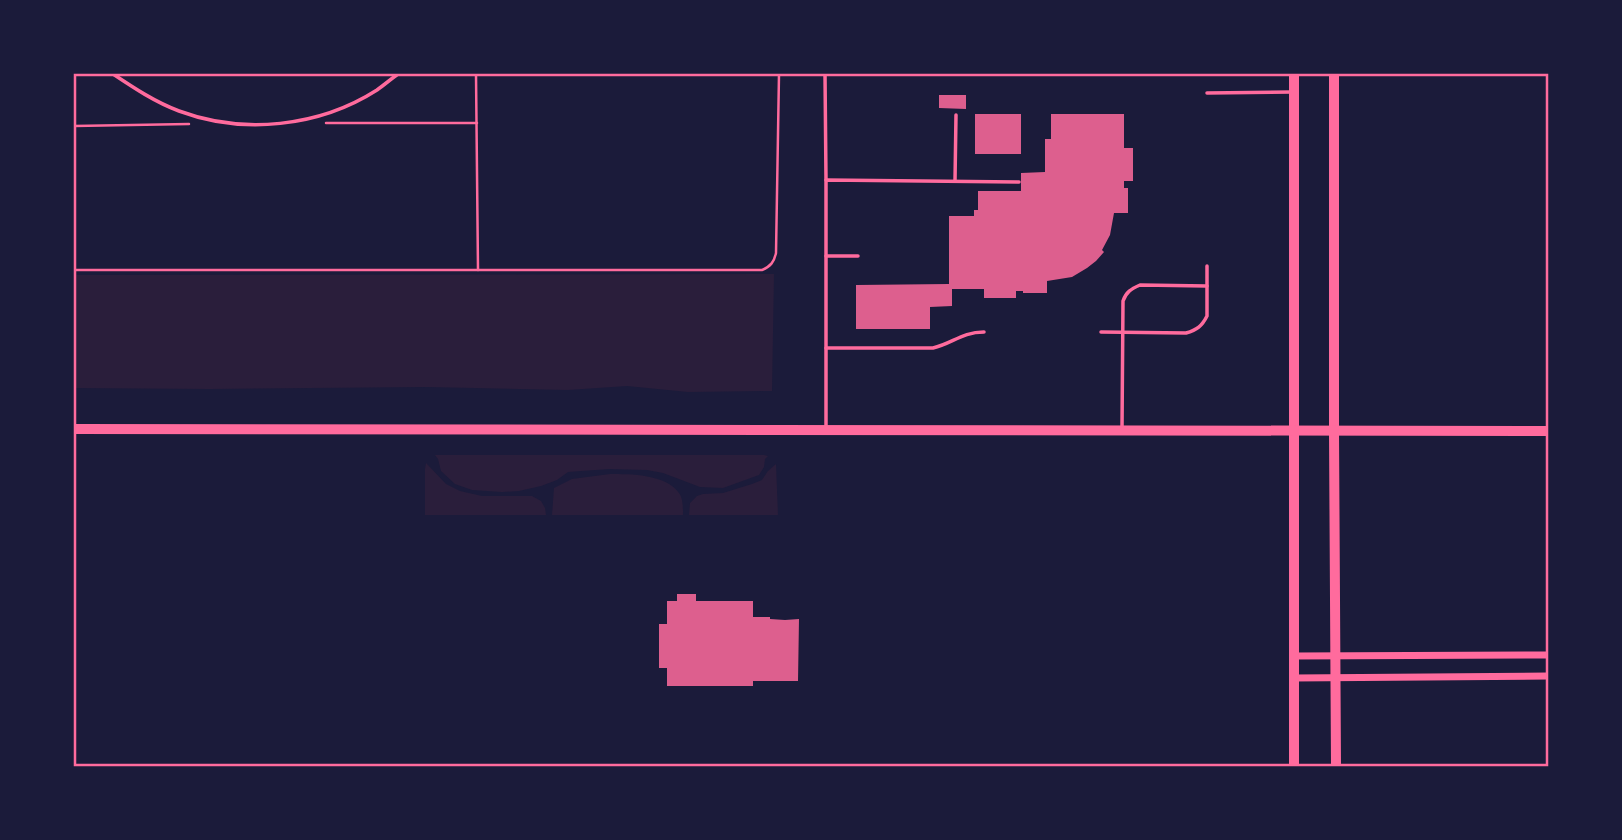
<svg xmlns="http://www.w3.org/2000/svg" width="1622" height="840" font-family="Quicksand,sans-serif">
  <rect width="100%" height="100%" fill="#1b1b3a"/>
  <g fill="#2a1e3b">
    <polygon points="774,274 772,391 688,392 627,386 568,390 426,387 210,389 74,388 74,275"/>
    <polygon points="435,455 764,455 768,456 765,459 764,467 759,475 723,488 700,487 663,473 647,470 609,469 568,472 557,480 541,486 519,491 502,492 472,490 455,484 441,471 438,459"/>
    <polygon points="426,463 446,484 460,491 482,496 532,496 541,501 545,508 546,515 425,515 425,469"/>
    <polygon points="776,464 778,515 689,515 690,503 697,496 703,494 723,493 752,484 762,480 768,471"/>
    <path d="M 610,474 C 630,474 666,474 679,493 C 683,498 683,508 683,515 L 552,515 L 554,488 L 572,479 Z"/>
  </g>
  <g fill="#dd5f8e">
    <polygon points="939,95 966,95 966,109 939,108"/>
    <rect x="975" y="114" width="46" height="40"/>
    <polygon points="1051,114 1124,114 1124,148 1133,148 1133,181 1124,181 1124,188 1128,188 1128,213 1114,213 1110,235 1102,250 1104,252 1096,261 1087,268 1072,277 1047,281 1047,293 1023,293 1023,291 1016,291 1016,298 984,298 984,289 952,289 952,306 930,307 930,329 856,329 856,285 949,284 949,216 974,216 974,210 978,210 978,191 1021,191 1021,173 1045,172 1045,139 1051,139"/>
    <polygon points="677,594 696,594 696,601 753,601 753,617 770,617 770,619 785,620 799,619 798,681 753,681 753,686 667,686 667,668 659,668 659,624 667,624 667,601 677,601"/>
  </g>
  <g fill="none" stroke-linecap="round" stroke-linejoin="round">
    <g stroke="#ff6b9d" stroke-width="2.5">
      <polyline points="476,74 478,270"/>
      <polyline points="326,123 477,123"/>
      <polyline points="74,126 189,124"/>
      <path d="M 74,270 L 762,270 C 771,266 774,262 776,253 L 779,74"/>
    </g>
    <g stroke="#ff6b9d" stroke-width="3.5">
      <path d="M 113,74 C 134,88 155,102 179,111 C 243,135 319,127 377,90 C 384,85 391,79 398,74"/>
      <polyline points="825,74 826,180"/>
      <polyline points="1207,93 1292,92"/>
      <polyline points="955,181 956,115"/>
      <polyline points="826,256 858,256"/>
      <path d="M 1101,332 L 1186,333 C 1197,330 1202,326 1207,316 L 1207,266"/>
      <path d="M 826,348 L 933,348 C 953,343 962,332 984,332"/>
      <polyline points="826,427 826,180 1019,182"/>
      <path d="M 1122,428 L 1123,301 C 1126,292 1131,289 1140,285 L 1207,286"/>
    </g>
    <g stroke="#ff6b9d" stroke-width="7">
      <polyline points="1294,656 1548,655"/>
      <polyline points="1294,678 1548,676"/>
    </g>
    <g stroke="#ff6b9d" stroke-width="10">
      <polyline points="1334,74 1334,432 1336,766"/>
      <polyline points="1294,766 1294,74"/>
    </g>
    <polyline stroke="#ff6b9d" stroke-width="10" points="74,429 1548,431"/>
  </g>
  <rect width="1622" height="840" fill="none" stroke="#1b1b3a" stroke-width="150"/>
  <rect x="75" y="75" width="1472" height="690" fill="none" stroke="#ff6b9d" stroke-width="2.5"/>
</svg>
